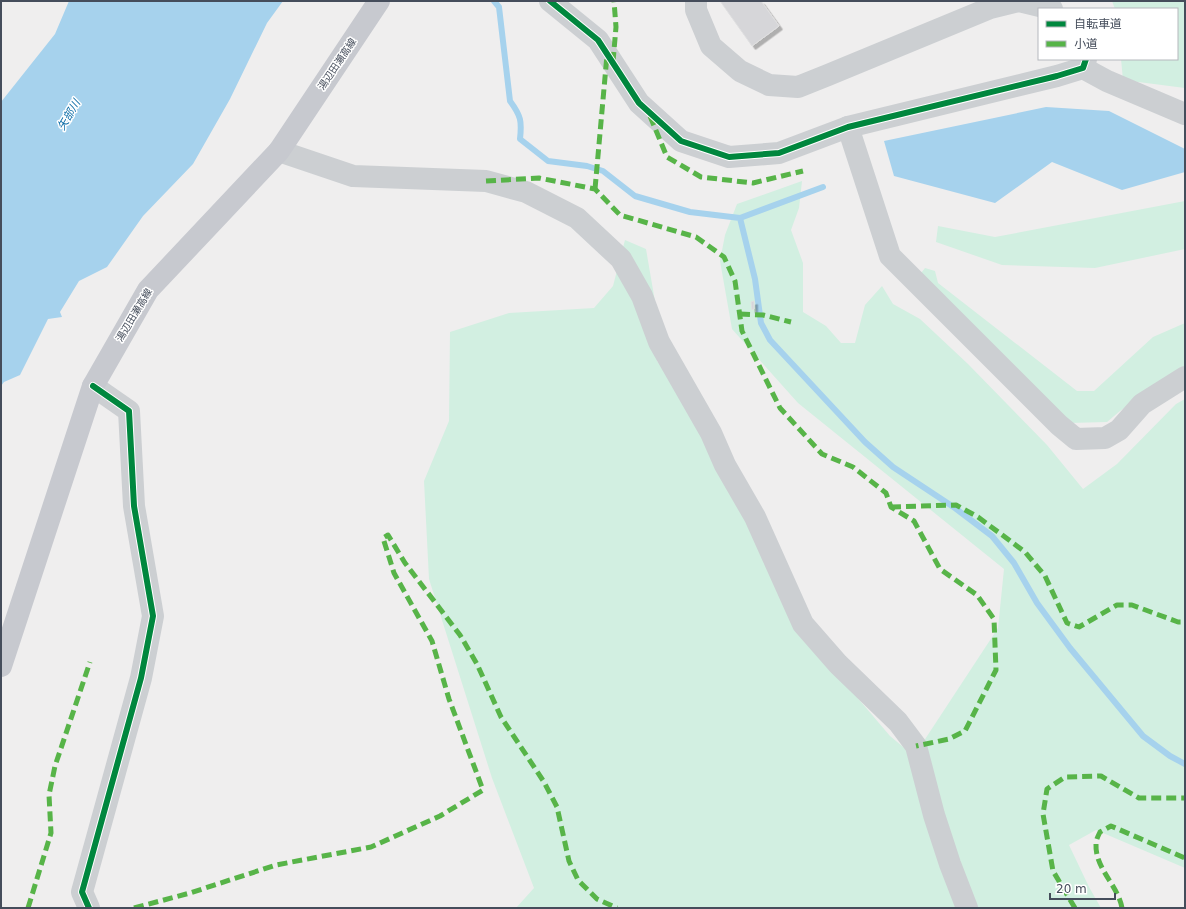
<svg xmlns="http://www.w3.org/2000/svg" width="1186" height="909" font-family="'DejaVu Sans','Noto Sans JP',sans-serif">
  <defs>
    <filter id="shadow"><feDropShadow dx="3.5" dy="3.5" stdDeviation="0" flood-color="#0004"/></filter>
  </defs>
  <rect width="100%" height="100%" fill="#efeeee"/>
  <g fill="#d2efe1">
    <polygon points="1112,1 1185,1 1185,88 1123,80 1121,59 1177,59 1177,9 1115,9"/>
    <polygon points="802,181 799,208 791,230 803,263 803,312 826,326 841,343 855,343 865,305 882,286 893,304 920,319 968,364 1047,445 1083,489 1117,464 1176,404 1185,399 1185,868 1096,830 1069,845 1089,887 1101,908 516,908 534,888 492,778 429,579 424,481 449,421 450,332 509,313 594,308 613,286 625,240 646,249 658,319 657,361 726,452 827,662 890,736 914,756 998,628 1004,569 798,403 732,329 720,261 725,235 737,204"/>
    <polygon points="1185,201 1185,249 1095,268 1002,265 936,242 938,226 995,237"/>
    <polygon points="925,268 935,271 938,283 1077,391 1094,391 1153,337 1185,323 1185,367 1120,411 1107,422 1069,423 918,277"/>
  </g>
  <g fill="#a6d2ed">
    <polygon points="69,1 283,1 267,23 230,99 193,164 143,216 107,267 79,281 60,312 62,317 48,319 20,375 4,382 1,386 1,102 55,34"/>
    <polygon points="1046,107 1109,111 1185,149 1185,172 1122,190 1052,162 995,203 894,176 884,141"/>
  </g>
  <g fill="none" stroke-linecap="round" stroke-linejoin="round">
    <g stroke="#a6d2ed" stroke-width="6">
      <path d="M 494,1 L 499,7 L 510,101 C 521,116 522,121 520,139 L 548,161 L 587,166 L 603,171 L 635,196 L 690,212 L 740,218 L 755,279 L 761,323 L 770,340 L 865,442 L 893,467 L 955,508 L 992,536 L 1014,563 L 1037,603 L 1070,648 L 1143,736 L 1170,756 L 1185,764"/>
      <polyline points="740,218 823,187"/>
    </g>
  </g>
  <g fill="#d6d6d9" stroke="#e0e0e1" filter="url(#shadow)">
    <polygon points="720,1 761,1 779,26 752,46"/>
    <polygon points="754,301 754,309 752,310 751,302"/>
  </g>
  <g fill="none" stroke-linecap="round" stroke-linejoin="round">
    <g stroke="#cccfd2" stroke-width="22">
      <polyline points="550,1 598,40 639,103 681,141 729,157 779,153 848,127 1057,76 1083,68 1086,59"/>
      <polyline points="696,1 696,10 711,46 740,71 769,85 798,87 828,75 990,8 1019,1 1052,9"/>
      <polyline points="1083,68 1107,81 1185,114"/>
      <polyline points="848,127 890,256 1059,425 1076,439 1105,438 1119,430 1142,404 1185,377"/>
      <polyline points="279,151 353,176 486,181 526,192 577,218 621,259 642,296 659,342 711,433 725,465 755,517 803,624 838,664 898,722 916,746 934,815 950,864 967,908"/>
      <polyline points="89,908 82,892 141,678 153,616 134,506 129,411 93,386"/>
    </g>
    <polyline stroke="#c7c9cf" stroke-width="22" points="1,666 93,386 148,290 279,151 379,1"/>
    <g stroke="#57b448" stroke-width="5" stroke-dasharray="10 5" stroke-linecap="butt">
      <polyline points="613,62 616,27 614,1"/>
      <polyline points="650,116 667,157 701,177 753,183 803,171"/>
      <polyline points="486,181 539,178 595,189 620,215 696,237 724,257 735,281 742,331 780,408 822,454 853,467 886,493 891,507 914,521 940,569 977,595 994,619 996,670 965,731 949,739 916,746"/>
      <polyline points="595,189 607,55"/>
      <polyline points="740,314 763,315 791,322"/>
      <polyline points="891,507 956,505 978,517 1025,552 1045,576 1067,623 1079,627 1117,605 1132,605 1178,622 1185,622"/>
      <polyline points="28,908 51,833 49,795 55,766 90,662"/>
      <polyline points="134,908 190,893 276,865 371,847 440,816 483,790 449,699 432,641 394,573 383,538 388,535 405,563 460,635 477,664 501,717 544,782 557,807 569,861 578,880 597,899 617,908"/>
      <polyline points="1075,908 1053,871 1043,814 1047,789 1065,777 1101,776 1139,798 1185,798"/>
      <path d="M 1122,908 C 1118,885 1095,869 1096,844 C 1096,840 1098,836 1100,832 L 1111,826 L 1185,858"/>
    </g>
    <g stroke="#fff" stroke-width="8">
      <g id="cycleway">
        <polyline points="550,1 598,40 639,103 681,141 729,157 779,153 848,127 1057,76 1083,68 1086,59"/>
        <polyline points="89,908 82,892 141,678 153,616 134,506 129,411 93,386"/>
      </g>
    </g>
    <use href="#cycleway" stroke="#00873e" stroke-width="6"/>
  </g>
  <g text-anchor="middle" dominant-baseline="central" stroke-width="3" stroke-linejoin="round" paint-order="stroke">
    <g font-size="10" fill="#454d5b" stroke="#fff">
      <text transform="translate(337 64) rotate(-56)">湯辺田瀬高線</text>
      <text transform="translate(134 315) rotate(-59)">湯辺田瀬高線</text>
    </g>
    <g font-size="11" font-style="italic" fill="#0b6ca7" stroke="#fff">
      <text transform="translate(69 115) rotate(-59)">矢部川</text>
    </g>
  </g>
  <rect width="1186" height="909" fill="none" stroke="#454d5b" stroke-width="4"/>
  <rect x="1038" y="8" width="140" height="52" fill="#ffffff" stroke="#b5b8bd"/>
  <rect x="1046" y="21" width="20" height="6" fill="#00873e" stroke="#b5b8bd"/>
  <text x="1074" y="28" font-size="12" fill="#454d5b">自転車道</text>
  <rect x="1046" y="41" width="20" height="6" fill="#57b448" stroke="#b5b8bd"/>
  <text x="1074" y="48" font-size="12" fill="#454d5b">小道</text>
  <path d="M1050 893v6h65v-6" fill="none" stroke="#454d5b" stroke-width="2"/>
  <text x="1056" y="893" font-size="12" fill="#454d5b" stroke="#ffffff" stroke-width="3" paint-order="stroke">20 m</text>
</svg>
